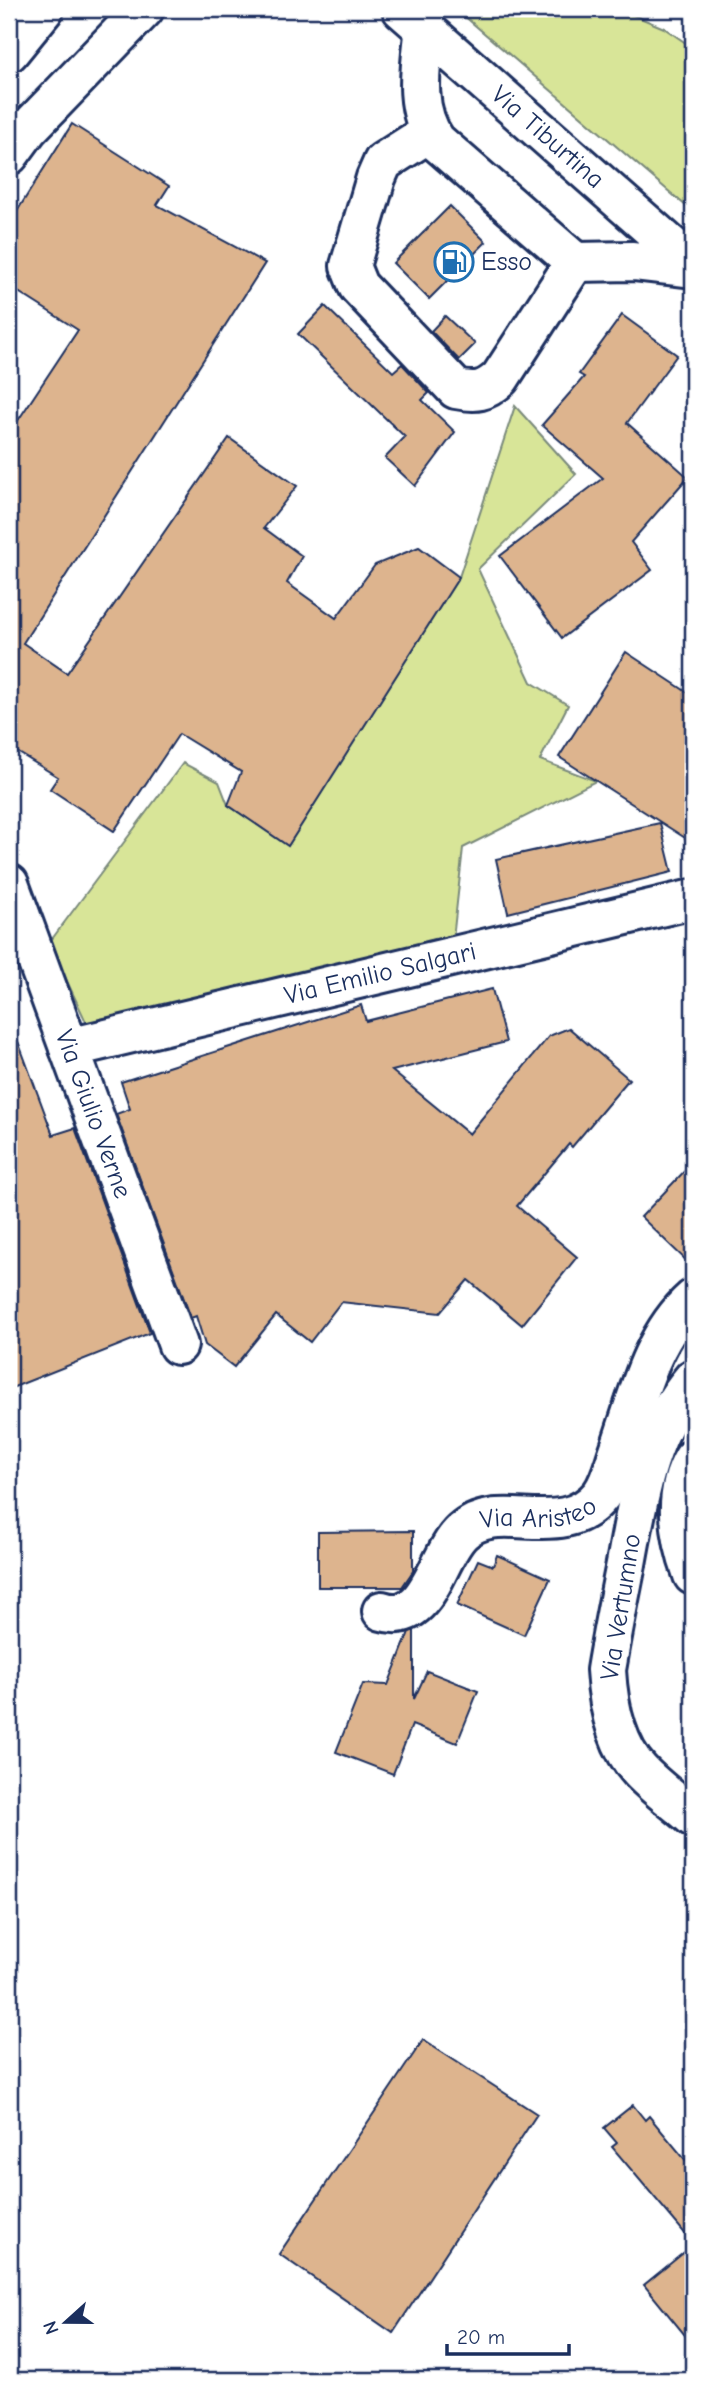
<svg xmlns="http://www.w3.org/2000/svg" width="702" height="2389" font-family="'Comic Neue',sans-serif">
  <rect width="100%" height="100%" fill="#fff"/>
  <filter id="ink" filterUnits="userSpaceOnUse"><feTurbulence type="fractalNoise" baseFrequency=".0143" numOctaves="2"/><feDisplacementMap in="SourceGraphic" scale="14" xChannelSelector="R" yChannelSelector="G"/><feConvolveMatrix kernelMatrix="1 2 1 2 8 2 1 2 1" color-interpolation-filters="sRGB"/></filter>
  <g filter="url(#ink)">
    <g fill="#d8e598" stroke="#7a8a7b" stroke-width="2">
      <polygon points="456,9 619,9 664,28 693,48 693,212"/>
      <polygon points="515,406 576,474 478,569 531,682 568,705 540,760 596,781 463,848 453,939 88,1026 49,943 183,763 219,782 228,805 288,845 459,577"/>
    </g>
    <g fill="#ddb48e" stroke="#1b2f5e" stroke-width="2">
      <polygon points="72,124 169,186 157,205 265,263 23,643 67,673 229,438 297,486 264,528 302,556 287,583 336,618 375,565 419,547 459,577 288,846 228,805 241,772 179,734 114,831 50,789 58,777 9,747 9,434 78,330 9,286 9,224"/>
      <polygon points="450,206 486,242 429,299 393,263"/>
      <polygon points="325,306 393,372 402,364 429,393 422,400 455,432 415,486 385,458 405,437 298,334"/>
      <polygon points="622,315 677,355 627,423 688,477 631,542 652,570 562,638 500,556 603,478 542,425 584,377 579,374"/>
      <polygon points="445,316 475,344 459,360 431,331"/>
      <polygon points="626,652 693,696 693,843 559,757"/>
      <polygon points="660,823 672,872 508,913 496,859"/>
      <polygon points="492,989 506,1042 392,1071 469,1134 549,1036 569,1028 629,1079 572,1147 569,1144 517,1206 577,1257 522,1325 468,1280 440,1313 341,1302 310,1342 276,1315 234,1367 205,1345 196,1316 191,1318 116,1114 130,1109 121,1082 361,1005 366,1021"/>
      <polygon points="12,1025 53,1135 75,1128 150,1333 9,1389 9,1026"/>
      <polygon points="693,1162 693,1267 641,1217"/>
      <polygon points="413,1531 413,1571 402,1587 318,1587 318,1532"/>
      <polygon points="497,1555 550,1579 524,1635 457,1605 478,1560 493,1566"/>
      <polygon points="414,1630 414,1699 427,1671 478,1691 457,1743 412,1725 393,1774 336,1752 363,1684 388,1685 409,1632"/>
      <polygon points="423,2040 537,2114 393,2333 279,2254"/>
      <polygon points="633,2105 645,2120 649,2116 693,2169 693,2243 612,2147 617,2143 604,2128"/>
      <polygon points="693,2245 693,2345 644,2285"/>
    </g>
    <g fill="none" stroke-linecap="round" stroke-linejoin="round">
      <g stroke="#1b2f5e" stroke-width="44">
        <g id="minor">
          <path d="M 425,26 C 421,65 412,107 436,141 L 575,262 L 633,261 L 693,268"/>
          <path d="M 430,132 L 383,162 L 376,178 L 350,266 L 358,286 L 456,389 C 476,393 485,392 500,378 L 575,262"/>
          <path id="s1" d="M 9,884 L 178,1345"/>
          <path id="s2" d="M 69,1048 L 693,899"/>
          <path d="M 693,1379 C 648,1431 638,1498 626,1564 C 619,1599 612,1634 606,1670 C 608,1704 615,1744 640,1771 C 656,1788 676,1802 693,1817"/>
          <path d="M 693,1459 C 672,1495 679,1537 693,1575"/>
          <path id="s3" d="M 382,1611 C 429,1626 436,1556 462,1532 C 499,1497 561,1544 601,1495 C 610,1483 614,1465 619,1451 C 637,1399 651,1336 693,1299"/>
        </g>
      </g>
      <g stroke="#1b2f5e" stroke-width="44">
        <g id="major">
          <path id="s4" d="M 402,9 L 693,265"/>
          <polyline points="9,52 44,9"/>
          <polyline points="9,155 28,129 144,9"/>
        </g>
      </g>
      <use href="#minor" stroke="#fff" stroke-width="38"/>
      <use href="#major" stroke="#fff" stroke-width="38"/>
    </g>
  </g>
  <defs>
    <g id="fuel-ring" transform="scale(2.0125)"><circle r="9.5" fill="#fff" stroke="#1f6fb2" stroke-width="1.5"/><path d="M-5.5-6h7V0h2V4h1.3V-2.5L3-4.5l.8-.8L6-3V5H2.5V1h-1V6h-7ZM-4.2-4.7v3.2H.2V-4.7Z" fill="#1f6fb2"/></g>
  </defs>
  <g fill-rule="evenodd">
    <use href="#fuel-ring" x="454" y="262"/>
  </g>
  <g text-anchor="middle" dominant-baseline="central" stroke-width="6" stroke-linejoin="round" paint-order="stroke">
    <g font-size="26" fill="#1b2f5e" stroke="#fff">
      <text stroke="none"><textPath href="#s4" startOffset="194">Via Tiburtina</textPath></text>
      <text stroke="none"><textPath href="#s2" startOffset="320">Via Emilio Salgari</textPath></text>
      <text stroke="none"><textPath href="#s1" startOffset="245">Via Giulio Verne</textPath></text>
      <text stroke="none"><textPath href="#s3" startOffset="203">Via Aristeo</textPath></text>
      <text transform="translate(621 1607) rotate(-81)">Via Vertumno</text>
    </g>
    <g font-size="26" fill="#1b2f5e" stroke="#fff" text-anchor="start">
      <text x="481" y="262">Esso</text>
    </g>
  </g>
  <rect width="702" height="2389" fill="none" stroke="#fff" stroke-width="35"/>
  <rect x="18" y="18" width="667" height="2354" fill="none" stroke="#1b2f5e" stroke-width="2.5" filter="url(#ink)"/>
  <g transform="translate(66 2322) rotate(249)" stroke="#ffffff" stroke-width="5" paint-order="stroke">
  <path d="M0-5L12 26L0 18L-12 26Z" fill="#1b2f5e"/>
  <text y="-10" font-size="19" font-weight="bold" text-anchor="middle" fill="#1b2f5e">N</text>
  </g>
  <path d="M447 2344v10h122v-10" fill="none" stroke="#1b2f5e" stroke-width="3.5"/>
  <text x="457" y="2344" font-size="21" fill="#1b2f5e" stroke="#ffffff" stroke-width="5" paint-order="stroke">20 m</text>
</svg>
